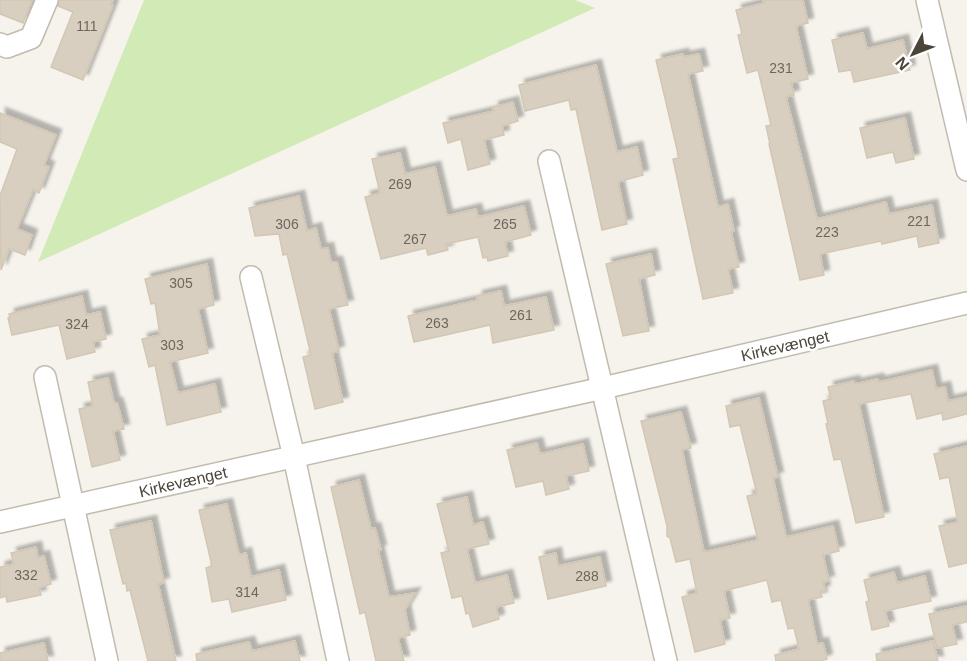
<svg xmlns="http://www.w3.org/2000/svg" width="967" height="661" font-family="Helvetica,sans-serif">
  <defs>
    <filter id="shadow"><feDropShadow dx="5.5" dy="-5.5" stdDeviation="1.5" flood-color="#0004"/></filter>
  </defs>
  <rect width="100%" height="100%" fill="#f6f3ec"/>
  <polygon fill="#d2eab5" points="144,0 575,0 595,8 38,262"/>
  <g fill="#d8cfc1" stroke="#d3c7b4" stroke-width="1.5" filter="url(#shadow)">
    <polygon points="0,0 32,0 23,23 0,14"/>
    <polygon points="60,0 113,0 111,5 113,5 83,80 51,67 73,12 58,6"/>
    <polygon points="763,0 803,0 808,23 796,26 808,79 791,83 794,95 786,97 817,219 886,202 889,214 932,205 939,243 919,247 917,236 882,244 881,241 820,254 824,275 800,280 769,144 770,144 766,126 771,125 758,70 747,73 738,35 742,34 736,10 764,3"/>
    <polygon points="863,33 867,49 903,40 910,70 854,82 851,70 839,72 832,40"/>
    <polygon points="683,54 684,57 699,54 703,71 688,74 718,207 728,204 734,231 731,232 739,267 728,269 733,293 703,299 673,159 679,158 656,60"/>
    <polygon points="596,65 617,152 637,147 643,175 618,182 627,224 602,230 576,109 571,110 569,100 525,111 519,85"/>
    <polygon points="513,102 518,121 502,126 504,135 484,140 490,164 468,170 461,139 448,143 443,123 494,111 493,107"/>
    <polygon points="0,113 56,135 44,165 49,167 39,193 33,190 17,229 32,235 25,255 9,249 1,270 0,196 17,149 0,142"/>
    <polygon points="905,118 914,159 896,163 893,152 867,158 860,128"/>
    <polygon points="400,153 405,174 435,167 447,216 476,209 478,217 524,206 531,235 505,242 508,256 488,261 487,257 483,258 478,237 446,244 448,250 428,255 426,248 381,259 365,197 380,193 372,159"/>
    <polygon points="299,196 307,231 316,228 321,249 328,248 331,262 337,262 348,305 329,309 339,351 332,353 343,402 315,409 303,357 311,355 287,254 283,255 279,234 255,236 249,208"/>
    <polygon points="651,254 655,275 639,279 649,331 623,336 606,264"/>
    <polygon points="207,264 214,305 198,309 208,353 170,362 178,393 215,384 221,412 167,425 155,365 149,367 142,339 160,335 155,303 151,304 145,279"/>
    <polygon points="501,291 504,306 546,297 554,330 493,343 490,325 414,342 408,316 478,300 477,296"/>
    <polygon points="82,296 86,315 100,312 106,339 93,342 95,352 67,359 59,325 12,335 8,318 10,317 9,314"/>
    <polygon points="932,370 936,389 945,387 948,401 967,397 967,414 943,420 942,413 917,419 911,394 859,404 884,517 856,523 841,459 834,460 826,424 828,424 823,401 831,399 828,387 854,381 855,384 878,379 879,382"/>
    <polygon points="108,378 114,403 117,403 119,409 124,429 113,431 120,460 92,467 79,409 93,406 88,382"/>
    <polygon points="759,398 778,477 773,478 786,537 833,526 839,551 823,555 829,581 823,582 825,590 820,592 822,597 808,600 817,644 823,643 827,659 821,661 776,661 775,655 799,649 794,628 788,629 781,600 772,602 767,580 724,591 730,618 720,620 725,644 695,652 682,597 697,593 690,559 676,562 670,538 667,536 667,526 641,421 681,412 691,448 682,450 704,552 758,540 747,496 757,494 740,425 730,427 726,406"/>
    <polygon points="537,443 540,454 583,444 589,471 566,476 569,489 546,495 543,481 516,487 507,450"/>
    <polygon points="967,446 967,563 949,567 939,526 958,522 949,477 940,479 934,454"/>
    <polygon points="359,480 371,529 375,528 381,550 378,550 389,597 415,593 405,610 410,635 398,638 404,661 376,661 365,612 360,614 331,487"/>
    <polygon points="467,497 473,525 483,522 489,544 467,549 475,583 507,575 514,603 496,607 499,619 473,627 469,613 466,614 462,596 452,598 441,553 449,551 437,504"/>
    <polygon points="227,504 239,555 246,553 251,577 279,570 286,600 232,612 229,599 212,602 206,568 212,566 199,510"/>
    <polygon points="151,521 164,583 158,584 176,661 148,661 130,590 127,591 126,583 123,584 110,530"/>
    <polygon points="36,547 38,558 44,556 51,584 39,588 41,595 7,602 6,596 0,598 0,567 14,564 11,553"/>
    <polygon points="556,553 558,566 600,557 606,586 548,599 539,557"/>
    <polygon points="894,572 897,583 925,576 931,601 885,611 889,626 872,630 866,602 869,601 864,580"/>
    <polygon points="967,606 967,622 952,625 957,644 937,648 929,614"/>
    <polygon points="295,641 300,661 197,661 196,654 249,642 252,651"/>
    <polygon points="933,641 938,661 877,661 876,654"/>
    <polygon points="44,643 48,661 0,661 0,653"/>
  </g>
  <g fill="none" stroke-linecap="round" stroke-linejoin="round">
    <g stroke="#c2bbae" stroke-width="24">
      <g id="minor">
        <polyline points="927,0 967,170"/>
        <polyline points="0,44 7,47 31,38 47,0"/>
        <polyline points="549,161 666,661"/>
        <polyline points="251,277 294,457 338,661"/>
        <polyline points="45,377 107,661"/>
        <polyline points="0,522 603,388 967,303"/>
      </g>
    </g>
    <use href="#minor" stroke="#fff" stroke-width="21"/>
  </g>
  <g text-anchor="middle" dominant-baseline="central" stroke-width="6" stroke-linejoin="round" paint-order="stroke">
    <g font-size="14" fill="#6e675b">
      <text x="87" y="26">111</text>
      <text x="781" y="68">231</text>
      <text x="400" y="184">269</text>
      <text x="919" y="221">221</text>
      <text x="287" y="224">306</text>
      <text x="505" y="224">265</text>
      <text x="827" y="232">223</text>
      <text x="415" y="239">267</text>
      <text x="181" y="283">305</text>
      <text x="521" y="315">261</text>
      <text x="437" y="323">263</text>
      <text x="77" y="324">324</text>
      <text x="172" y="345">303</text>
      <text x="26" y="575">332</text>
      <text x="587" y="576">288</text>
      <text x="247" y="592">314</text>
    </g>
    <g font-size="16" fill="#4b4439" stroke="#fff">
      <text transform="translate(785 346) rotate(-13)">Kirkevænget</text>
      <text transform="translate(183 482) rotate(-13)">Kirkevænget</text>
    </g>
  </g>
  <g transform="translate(913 54) rotate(228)" stroke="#ffffff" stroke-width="4.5" paint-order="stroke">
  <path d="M0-4.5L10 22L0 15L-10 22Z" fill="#4b4439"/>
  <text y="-9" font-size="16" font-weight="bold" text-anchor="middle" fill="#4b4439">N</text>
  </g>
</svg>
